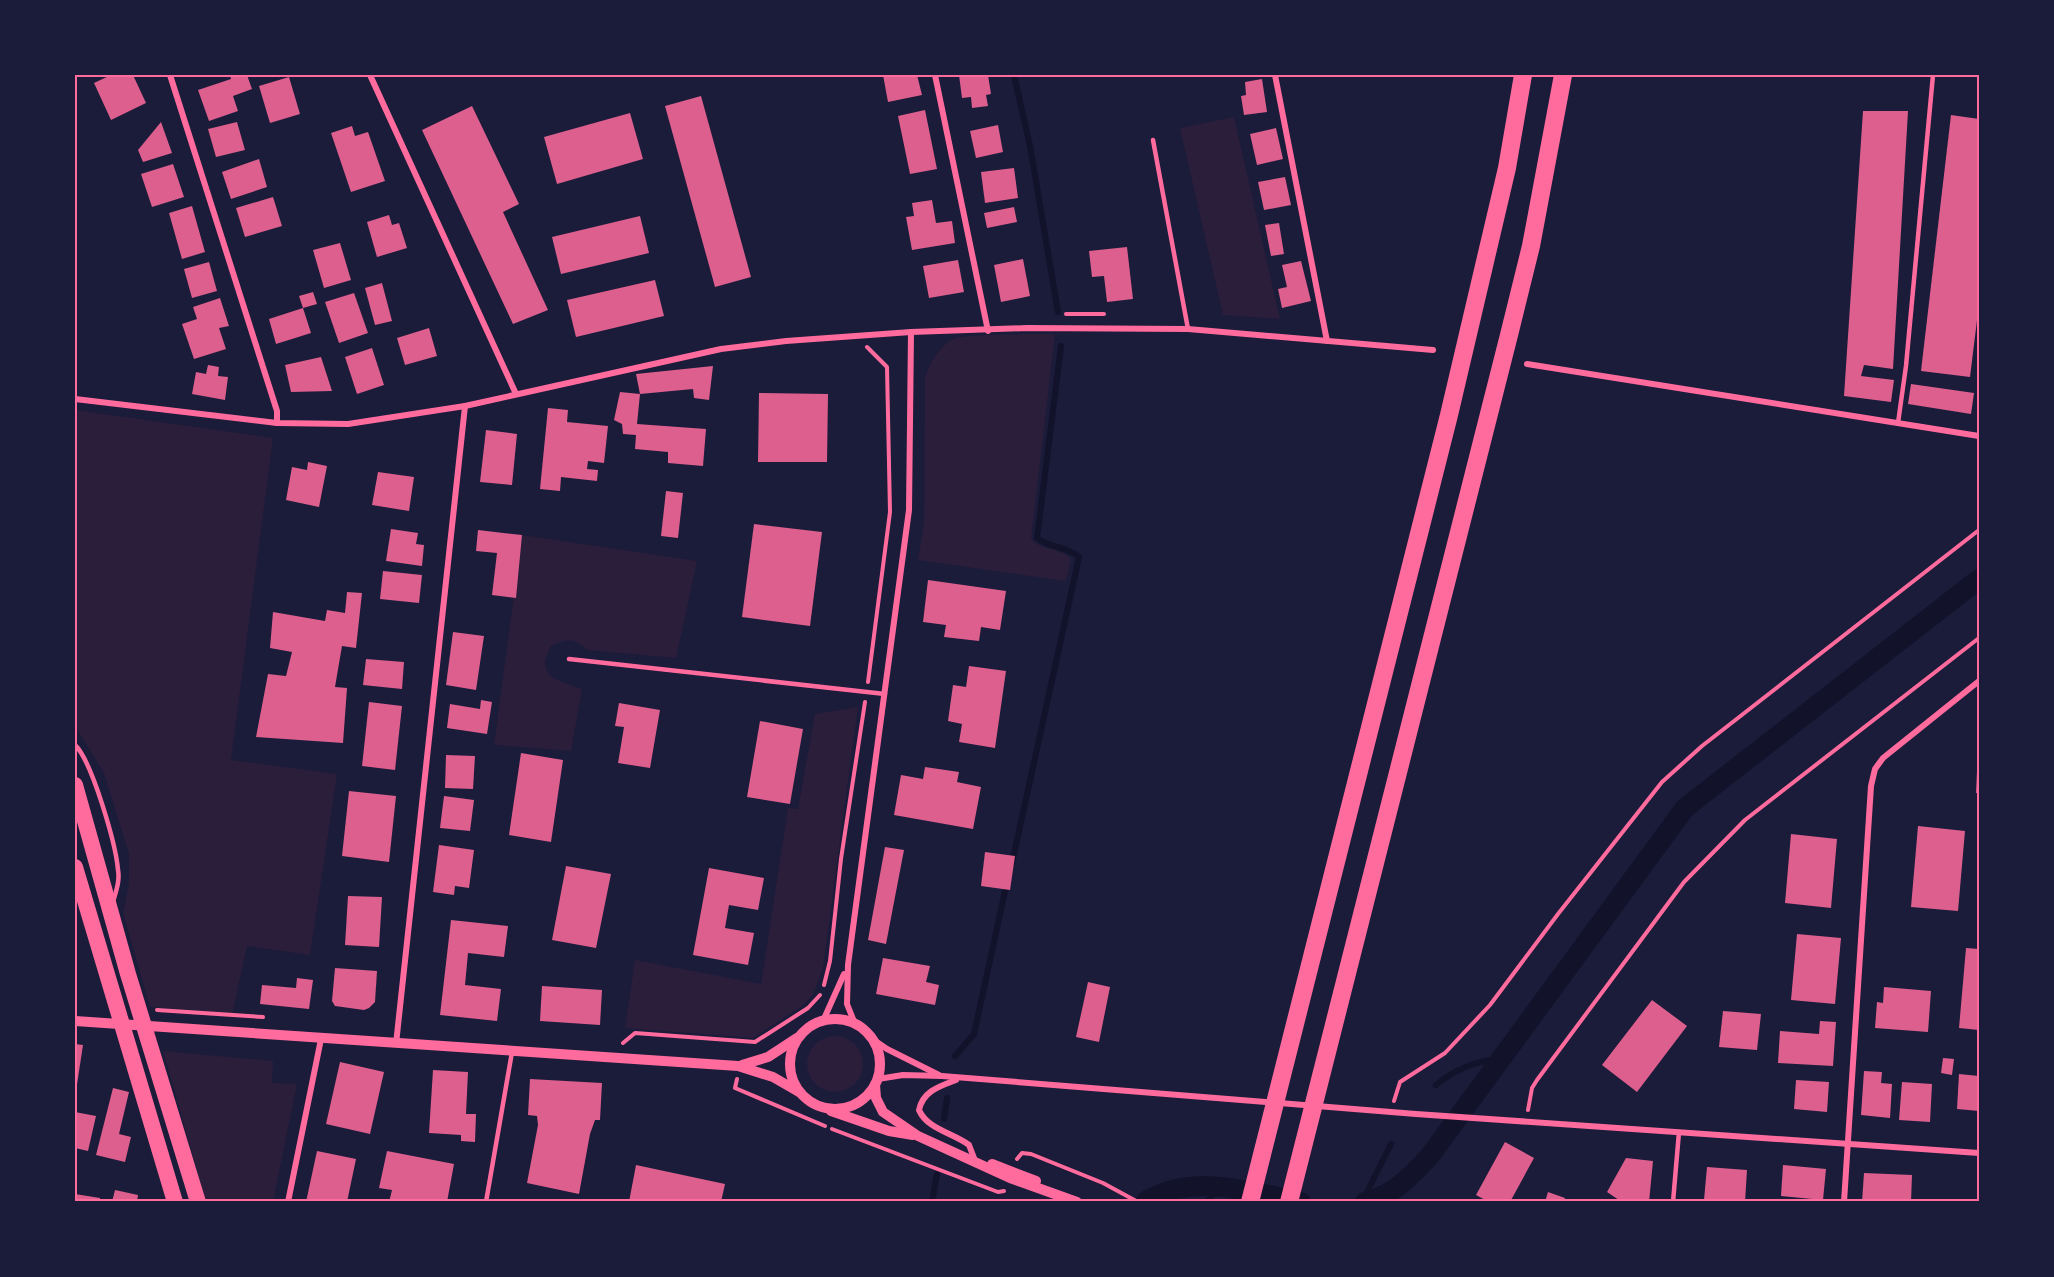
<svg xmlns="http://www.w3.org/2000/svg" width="2054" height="1277" font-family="Karla,sans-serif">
  <rect width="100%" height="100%" fill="#1b1b3a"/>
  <g fill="#2a1e3b">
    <polygon points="1234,117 1280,319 1223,315 1180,128"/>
    <path d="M 1025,334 L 1055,334 L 1031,539 C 1043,552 1060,547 1071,559 L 1066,581 L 918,560 L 924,524 L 925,377 C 930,363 939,346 953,339 C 964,334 1010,335 1025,334 Z"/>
    <polygon points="75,410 273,438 231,760 337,774 310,955 247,946 232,1015 150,1007 123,913 129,884 129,854 104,773 75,726"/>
    <path d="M 522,535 L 697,561 L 676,658 L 587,650 C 576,638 566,638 551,646 C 534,678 558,680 582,689 L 571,751 L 494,745 Z"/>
    <polygon points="858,707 823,968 813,995 802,1006 753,1038 625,1028 635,960 761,984 788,808 798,809 815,714"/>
    <circle cx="835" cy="1064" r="28"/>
    <polygon points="163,1051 273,1061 272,1083 297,1084 273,1202 206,1202"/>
  </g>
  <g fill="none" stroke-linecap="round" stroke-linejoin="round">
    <g stroke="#12122b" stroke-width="6">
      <polyline points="1014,75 1030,146 1058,312"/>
      <path d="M 1012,863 L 1079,557 C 1067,546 1049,548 1037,538 L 1061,346"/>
      <polyline points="955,1056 974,1034 1007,882"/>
      <path d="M 1436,1085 C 1454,1070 1475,1061 1499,1059"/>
      <polyline points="944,1119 947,1098"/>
      <polyline points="932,1202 937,1174"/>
      <polyline points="1207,1202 1218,1188"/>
      <polyline points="1362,1202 1391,1144"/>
    </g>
    <g stroke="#12122b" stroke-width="20">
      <path d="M 1146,1201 C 1154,1197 1163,1192 1172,1190 C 1213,1179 1261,1194 1301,1202"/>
      <path d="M 1365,1202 C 1394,1195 1410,1177 1429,1157 L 1685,808 L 1979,579"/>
    </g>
  </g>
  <g fill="#dd5f8e">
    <polygon points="111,75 133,75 146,103 111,120 94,83"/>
    <polygon points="230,75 247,75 252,89 233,96 238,111 209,121 198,90 231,79"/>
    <polygon points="883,75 917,75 922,95 888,102"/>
    <polygon points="959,75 988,75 991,94 986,95 988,106 972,108 971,97 962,98"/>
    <polygon points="289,77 300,114 270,123 259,86"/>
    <polygon points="1262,79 1267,112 1244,115 1241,96 1246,95 1245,82"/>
    <polygon points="701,96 751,277 715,287 665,106"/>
    <polygon points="472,106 519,204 503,212 548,310 513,324 422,130"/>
    <polygon points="925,110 937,169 910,174 898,116"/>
    <polygon points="1863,111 1908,111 1893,369 1864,365 1861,376 1894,380 1891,402 1844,396"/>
    <polygon points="630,113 643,159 557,184 544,137"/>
    <polygon points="1951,115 1979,119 1979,304 1970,377 1921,371"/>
    <polygon points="161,122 172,153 143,162 138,150"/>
    <polygon points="237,122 245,150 216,157 208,129"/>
    <polygon points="998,125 1003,152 976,158 970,131"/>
    <polygon points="352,126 355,136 368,132 385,181 351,192 331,133"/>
    <polygon points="1276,128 1283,159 1257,165 1250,134"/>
    <polygon points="259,159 267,187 231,199 222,172"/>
    <polygon points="173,164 184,197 152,207 141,174"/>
    <polygon points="1014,168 1018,198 985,203 981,172"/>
    <polygon points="1285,177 1291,205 1264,210 1258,182"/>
    <polygon points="273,197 282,226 245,237 236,208"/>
    <polygon points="932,200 936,223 952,221 955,243 912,250 906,217 914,216 912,203"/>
    <polygon points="192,206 205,252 182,259 169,213"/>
    <polygon points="1014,207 1017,222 987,228 984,213"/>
    <polygon points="389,215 392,225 399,223 407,248 377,257 367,222"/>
    <polygon points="640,216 649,253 561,274 552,237"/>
    <polygon points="1279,223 1284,254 1271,256 1265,225"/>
    <polygon points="340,243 351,280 324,288 313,250"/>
    <polygon points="1127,247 1133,299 1107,302 1104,276 1092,277 1089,251"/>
    <polygon points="1023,259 1030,296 1001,302 994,265"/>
    <polygon points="958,260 964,292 929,298 923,266"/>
    <polygon points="1301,261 1311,301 1282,308 1278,289 1287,287 1282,265"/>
    <polygon points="209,262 217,291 192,298 184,269"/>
    <polygon points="655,280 664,316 576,337 567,300"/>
    <polygon points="382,283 392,321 375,325 365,288"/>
    <polygon points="313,292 317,304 303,308 299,296"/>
    <polygon points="354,293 368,333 339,343 325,302"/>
    <polygon points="220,298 229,326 219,328 226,349 194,359 182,324 197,319 193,307"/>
    <polygon points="303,308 311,333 276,344 269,319"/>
    <polygon points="429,328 437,356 405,365 397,338"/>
    <polygon points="372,348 384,385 357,394 345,357"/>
    <polygon points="321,357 332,391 291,392 285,365"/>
    <polygon points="208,365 219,367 218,376 228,377 225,400 192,394 196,372 206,374"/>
    <polygon points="713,366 709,400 694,398 693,389 640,394 636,374"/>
    <polygon points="1911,384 1974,393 1971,414 1908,404"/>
    <polygon points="620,392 640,394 637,424 706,429 703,466 668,463 668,452 635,449 636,435 623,434 622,424 614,420"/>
    <polygon points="759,393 828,394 827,462 758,462"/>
    <polygon points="548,408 568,410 567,422 608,426 604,463 588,461 587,469 598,470 597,481 561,477 560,491 540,489"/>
    <polygon points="486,430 517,434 512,485 480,482"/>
    <polygon points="308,462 327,466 319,507 286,500 292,467 307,470"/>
    <polygon points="378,472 414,477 409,511 372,505"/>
    <polygon points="666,491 683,493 678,538 661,536"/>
    <polygon points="754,524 822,532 810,626 742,617"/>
    <polygon points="391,529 418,533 416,544 424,545 422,566 386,561"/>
    <polygon points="478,530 522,535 516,598 492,595 497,553 476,551"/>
    <polygon points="383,571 422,575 419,603 380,599"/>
    <polygon points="928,580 1006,591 1000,630 981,627 979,641 944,637 946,625 923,622"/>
    <polygon points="347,592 362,593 356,648 342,646 335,687 347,688 343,743 256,737 268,674 286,676 292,652 270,648 273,612 325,621 327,610 345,613"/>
    <polygon points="453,632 484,636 476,690 446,685"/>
    <polygon points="366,659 404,662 402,689 363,685"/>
    <polygon points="969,666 1006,671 995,748 959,742 962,724 948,721 953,685 966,687"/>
    <polygon points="481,700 492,702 487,734 447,728 450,704 480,709"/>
    <polygon points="369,702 402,706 395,770 362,766"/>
    <polygon points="619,703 660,710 650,768 618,763 624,727 615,726"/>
    <polygon points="760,721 803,729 790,804 747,797"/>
    <polygon points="521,753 563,760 551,842 509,835"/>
    <polygon points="446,755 475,756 473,789 445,788"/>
    <polygon points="925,767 959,772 957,782 981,787 973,829 894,815 901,775 923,779"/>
    <polygon points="1977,771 1979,771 1979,793 1976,793"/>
    <polygon points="349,791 396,796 389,862 342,856"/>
    <polygon points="444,796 474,800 470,831 440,828"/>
    <polygon points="1918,826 1965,831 1958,911 1911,907"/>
    <polygon points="1791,834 1837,839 1831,908 1785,903"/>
    <polygon points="439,845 474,850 469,888 455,886 454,895 433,892"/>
    <polygon points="885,847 904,850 886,944 868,940"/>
    <polygon points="985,852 1015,856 1010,890 981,886"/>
    <polygon points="566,866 611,874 596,948 552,940"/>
    <polygon points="709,868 764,878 758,910 729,905 725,928 754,933 748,965 693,955"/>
    <polygon points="348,896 382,897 379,947 345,945"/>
    <polygon points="451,920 508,926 504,957 468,953 465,985 501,989 497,1021 440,1015"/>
    <polygon points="1797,934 1841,938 1835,1004 1791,1000"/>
    <polygon points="1966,948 1979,949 1979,1030 1959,1028"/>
    <polygon points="883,958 930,966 926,982 939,985 935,1005 876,994"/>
    <polygon points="335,968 377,971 375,1002 369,1008 364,1010 335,1006 332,1001"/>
    <polygon points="297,978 313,980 309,1009 260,1004 262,985 296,988"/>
    <polygon points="1088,982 1110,987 1099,1042 1076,1037"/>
    <polygon points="542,986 602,990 600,1025 540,1021"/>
    <polygon points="1884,987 1931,991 1928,1032 1875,1028 1877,1002 1883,1003"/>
    <polygon points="1652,1000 1687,1026 1637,1092 1602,1065"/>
    <polygon points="1723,1011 1761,1014 1757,1050 1719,1047"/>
    <polygon points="1820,1021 1836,1022 1833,1066 1778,1063 1780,1031 1819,1034"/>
    <polygon points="75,1044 83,1045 76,1091 75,1091"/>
    <polygon points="1943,1058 1954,1059 1952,1075 1941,1073"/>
    <polygon points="340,1062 384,1072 370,1134 326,1124"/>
    <polygon points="433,1070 468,1072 466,1114 476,1114 475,1142 461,1141 461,1135 429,1133"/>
    <polygon points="1864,1071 1882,1072 1881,1083 1892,1084 1890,1118 1861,1115"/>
    <polygon points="1959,1074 1979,1076 1979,1111 1957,1109"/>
    <polygon points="530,1079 602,1083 600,1120 595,1120 590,1134 579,1194 527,1183 538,1125 537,1116 528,1115"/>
    <polygon points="1796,1080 1829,1082 1827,1112 1794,1109"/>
    <polygon points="1902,1082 1932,1084 1930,1122 1899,1120"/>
    <polygon points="113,1088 129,1092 119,1134 131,1137 125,1162 96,1155"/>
    <polygon points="75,1112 96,1116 88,1151 75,1148"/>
    <polygon points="1505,1142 1534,1158 1510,1202 1489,1202 1476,1195"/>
    <polygon points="317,1151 356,1159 347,1202 306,1202"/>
    <polygon points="387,1151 454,1164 447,1202 389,1202 392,1190 379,1188"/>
    <polygon points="1626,1158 1653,1161 1649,1202 1622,1202 1607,1192"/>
    <polygon points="636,1165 725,1184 721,1202 629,1202"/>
    <polygon points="1783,1165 1826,1169 1823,1200 1781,1196"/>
    <polygon points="1707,1167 1747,1170 1745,1202 1704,1200"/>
    <polygon points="1864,1173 1912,1175 1911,1202 1862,1202"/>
    <polygon points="115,1190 138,1195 137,1202 112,1202"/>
    <polygon points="1548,1192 1565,1198 1564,1202 1545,1202"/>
    <polygon points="75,1194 100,1198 100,1202 75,1202"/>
  </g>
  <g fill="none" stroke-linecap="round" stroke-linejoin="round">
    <g stroke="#ff6b9d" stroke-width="4">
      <polyline points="1066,314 1104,314"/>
      <polyline points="867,347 887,367 890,512 868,682"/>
      <polyline points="824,985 830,961 841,859 865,702"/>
      <polyline points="157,1010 263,1017"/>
      <polyline points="623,1043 635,1033 755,1042 808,1008 820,995"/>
      <polyline points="737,1079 735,1088 825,1126"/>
      <polyline points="1394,1101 1400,1082 1445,1053 1490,1005 1558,914 1662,782 1702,746 1979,530"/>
      <polyline points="1528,1110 1532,1088 1537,1080 1684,882 1745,820 1979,638"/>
      <polyline points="832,1129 998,1192 1004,1191"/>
      <polyline points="1017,1159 1022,1153 1031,1154 1103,1183 1138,1202"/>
    </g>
    <g stroke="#ff6b9d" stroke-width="4.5">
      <polyline points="1153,140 1188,329"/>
      <polyline points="1898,423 1906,366 1933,75"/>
      <polyline points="569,659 885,694"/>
      <path d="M 75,745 C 92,761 116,845 118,870 C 120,881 116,891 113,902"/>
      <polyline points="486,1202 512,1052"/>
      <polyline points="1673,1202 1679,1132"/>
    </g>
    <g stroke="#ff6b9d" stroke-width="6">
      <polyline points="170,75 277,411 277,423"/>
      <polyline points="370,75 516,394"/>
      <polyline points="935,75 988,331"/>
      <polyline points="1275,75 1327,341"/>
      <polyline points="1527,364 1979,436"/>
      <polyline points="75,399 277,423 348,424 465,406 721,349 786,341 911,332 1027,328 1188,329 1433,350"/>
      <polyline points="823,1021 844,974"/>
      <polyline points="855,1024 847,1004 848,965 909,510 911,332"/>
      <polyline points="871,1038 887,1049 939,1075"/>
      <polyline points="396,1044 465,406"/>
      <polyline points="878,1079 903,1075 942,1076 1416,1114 1979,1153"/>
      <path d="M 956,1080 C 940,1086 923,1091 919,1110 C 927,1129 953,1133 969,1145 L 974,1158"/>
      <polyline points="288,1202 321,1039"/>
      <polyline points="1844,1202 1871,786 1875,769 1883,758 1979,681"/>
    </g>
    <g stroke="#ff6b9d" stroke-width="10">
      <circle cx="835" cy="1064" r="45"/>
      <polyline points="75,1021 738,1066 773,1077 799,1092"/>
      <polyline points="742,1065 768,1057 797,1038"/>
      <polyline points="875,1085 876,1098 883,1112 918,1136 1010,1178 1077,1202"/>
      <polyline points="831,1111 889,1131 913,1135"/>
      <polyline points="992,1164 1036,1181"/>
    </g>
    <g stroke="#ff6b9d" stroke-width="16">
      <polyline points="75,785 128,974 198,1202"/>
      <polyline points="75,867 175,1202"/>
    </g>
    <g stroke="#ff6b9d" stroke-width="18">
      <polyline points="1250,1202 1449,415 1507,168 1523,75"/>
      <polyline points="1289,1202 1509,335 1531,246 1563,75"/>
    </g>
  </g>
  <rect width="2054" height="1277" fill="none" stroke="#1b1b3a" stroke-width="153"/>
  <rect x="76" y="76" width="1902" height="1124" fill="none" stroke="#ff6b9d" stroke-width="2"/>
</svg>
